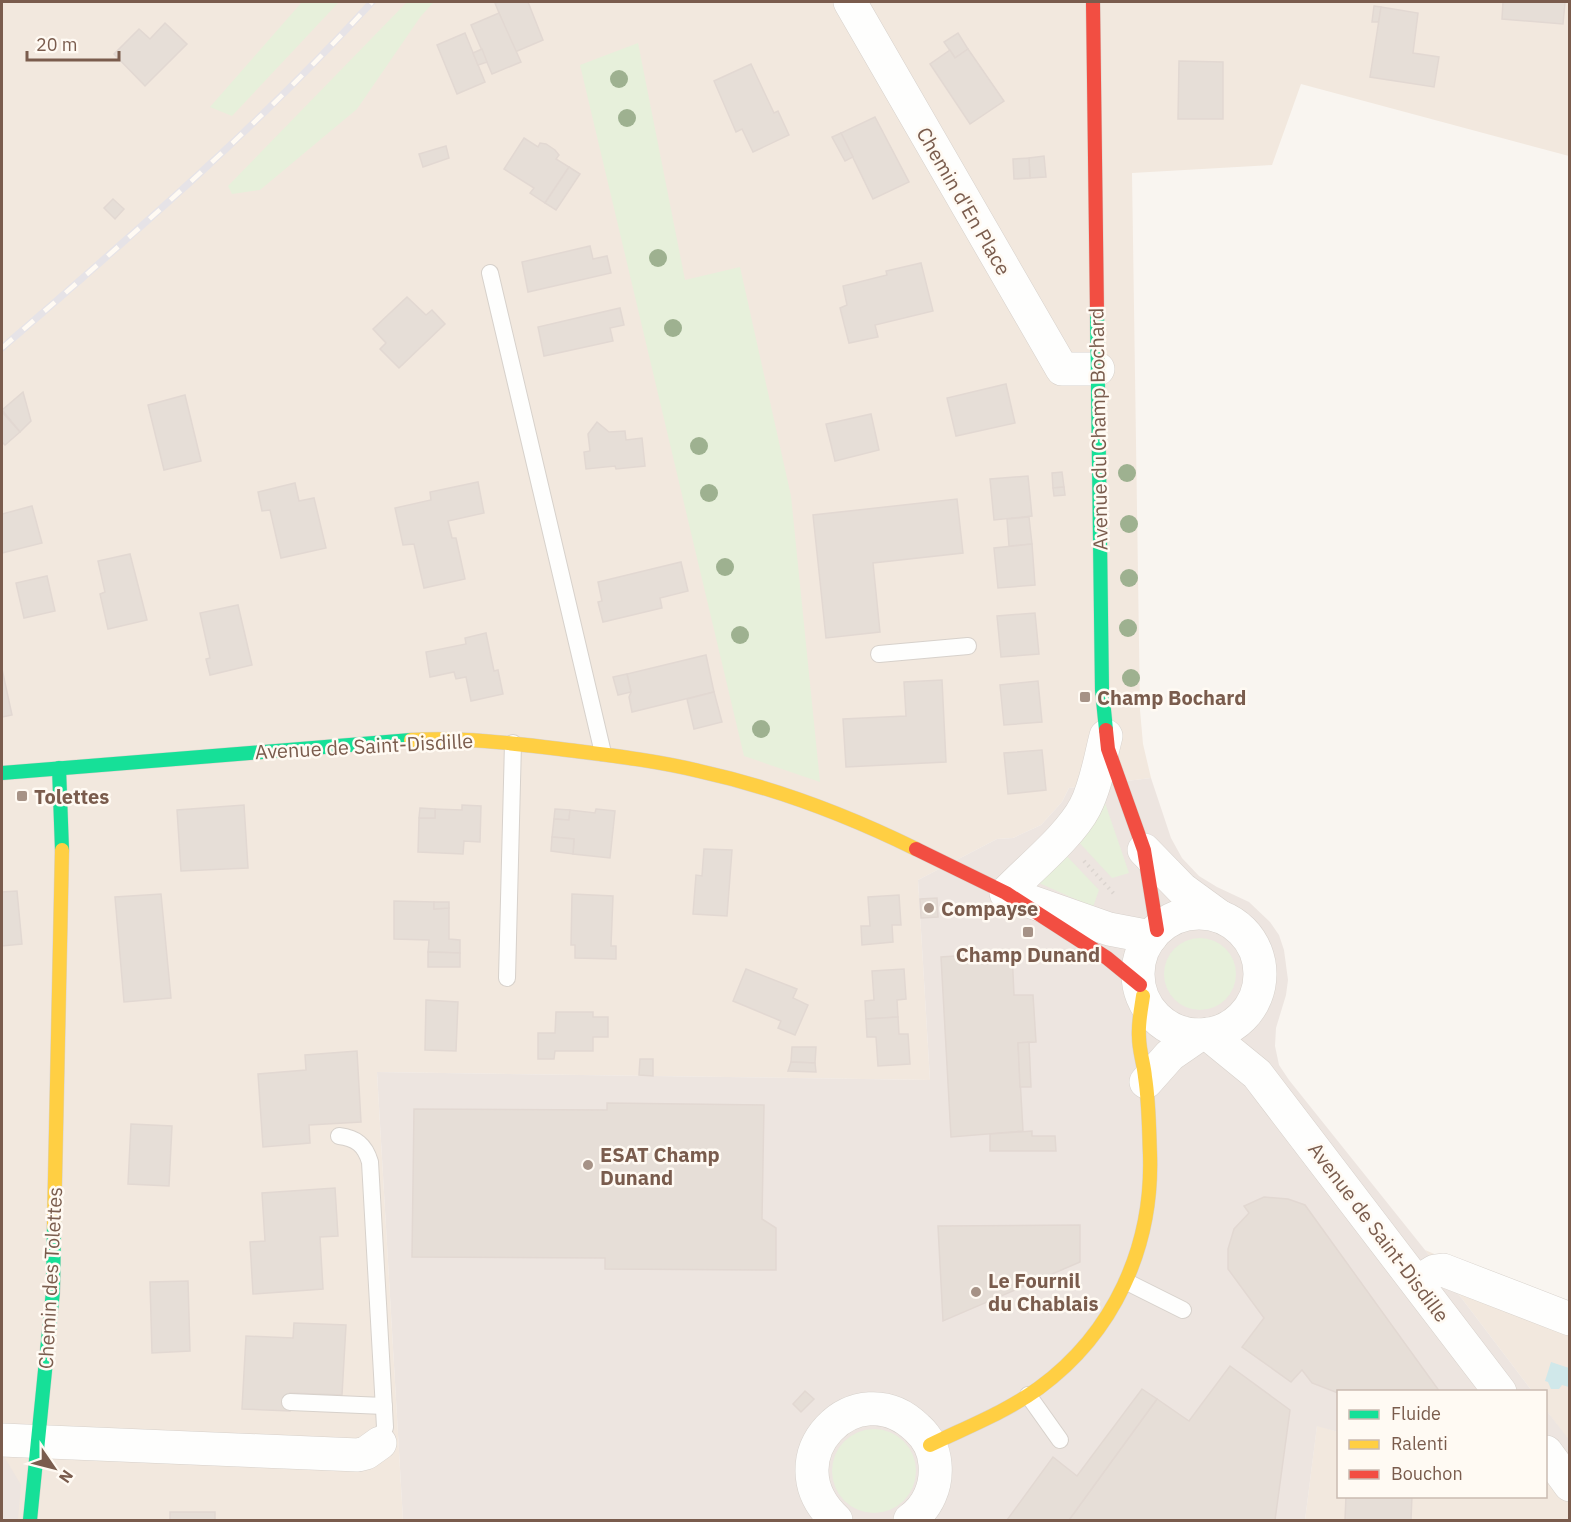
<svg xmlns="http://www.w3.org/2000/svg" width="1571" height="1522" font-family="'IBM Plex Sans',sans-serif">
  <rect width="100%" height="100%" fill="#f9f5f0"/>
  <g fill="#f2e8de">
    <polygon points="2,2 1569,2 1569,156 1301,84 1272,165 1132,173 1140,710 1143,744 1151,778 1069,788 1062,802 1041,825 1013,838 997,839 918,880 930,1080 377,1072 403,1520 18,1520 2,1453"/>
    <polygon points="1425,1250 1569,1311 1569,1441 1546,1410 1546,1392 1532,1391"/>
    <polygon points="1317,1425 1338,1432 1338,1496 1546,1496 1546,1481 1569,1462 1569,1520 1305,1520"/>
  </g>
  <g fill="#ede5e0">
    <polygon points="1151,778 1171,838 1182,858 1199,876 1217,887 1249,902 1270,922 1279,935 1284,950 1288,980 1286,995 1276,1028 1275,1046 1279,1065 1289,1080 1425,1250 1532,1391 1338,1392 1338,1432 1317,1426 1305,1520 403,1520 377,1072 930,1080 918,880 997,839 1013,838 1041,825 1062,802 1069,788"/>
    <polygon points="1546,1410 1570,1441 1569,1462 1546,1481"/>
    <polygon points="2,1453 21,1485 18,1520 2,1520"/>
  </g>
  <g fill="#e7f0db">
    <polygon points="302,2 339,2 232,116 210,107"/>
    <polygon points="407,2 434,2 421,16 357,109 260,190 232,194 228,186"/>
    <polygon points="638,43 685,280 740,267 791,496 820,782 744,756 580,65"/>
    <polygon points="1104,800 1129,873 1112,878 1075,838"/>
    <polygon points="1062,851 1099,890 1093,907 1039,883"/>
    <circle cx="1200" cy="974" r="36"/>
    <circle cx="874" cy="1471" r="42"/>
  </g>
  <polygon fill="#d0e8ea" points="1551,1362 1569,1368 1569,1387 1562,1385 1559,1389 1551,1389 1548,1382 1545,1381"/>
  <g fill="#e6ded7" stroke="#e2d8d2" stroke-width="1.5">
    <polygon points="499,2 528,2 543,40 515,52 495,3"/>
    <polygon points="1503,2 1565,2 1563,24 1502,19"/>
    <polygon points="1374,6 1381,7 1379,22 1372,22"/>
    <polygon points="1381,7 1418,13 1413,53 1439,57 1434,87 1370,77"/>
    <polygon points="499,13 521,62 492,74 471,25"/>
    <polygon points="165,23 187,44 145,86 114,54 139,29 150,39"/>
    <polygon points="465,33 485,82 457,94 437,45"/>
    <polygon points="958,33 968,49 955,58 944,42"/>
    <polygon points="482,49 487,62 478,65 473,53"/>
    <polygon points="968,49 1004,101 970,124 930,64 950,50 955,58"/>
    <polygon points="1179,61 1223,62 1223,119 1178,119"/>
    <polygon points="751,64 774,113 778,111 789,135 753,152 742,129 736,132 714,81"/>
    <polygon points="875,117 909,182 873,199 841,133"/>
    <polygon points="841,133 853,157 845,161 832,137"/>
    <polygon points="524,138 538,147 540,143 546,144 555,150 559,155 556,159 569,167 545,203 530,193 534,188 504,169"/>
    <polygon points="446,146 449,158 423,167 419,154"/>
    <polygon points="1044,156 1046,177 1030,178 1029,158"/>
    <polygon points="1029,158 1030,178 1014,179 1013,159"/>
    <polygon points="569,167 580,174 556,210 545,203"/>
    <polygon points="113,199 124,209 115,219 104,208"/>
    <polygon points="590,246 593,259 607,256 611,273 528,292 522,262"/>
    <polygon points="921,263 933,311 875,325 878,337 849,343 840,308 847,305 843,286 887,275 886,271"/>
    <polygon points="407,297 426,315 432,310 445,324 399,368 380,349 386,343 373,329"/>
    <polygon points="620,308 624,325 610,328 613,341 544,356 538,327"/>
    <polygon points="1006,384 1015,423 956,436 947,398"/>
    <polygon points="23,392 31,421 20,432 2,410"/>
    <polygon points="185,395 201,461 164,470 148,405"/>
    <polygon points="2,412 20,432 5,445 2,442"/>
    <polygon points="871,414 879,450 835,461 826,424"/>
    <polygon points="597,422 609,432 625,431 626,440 642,438 645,466 616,469 615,466 586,469 584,452 590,451 588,434"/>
    <polygon points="1062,472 1064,487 1053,488 1052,473"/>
    <polygon points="1028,476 1032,516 994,520 990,479"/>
    <polygon points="478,482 484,513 448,521 452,538 456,538 465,579 424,588 414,544 403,545 395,508 431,500 430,492"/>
    <polygon points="295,483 299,501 314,498 326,548 281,558 270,510 262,511 258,492"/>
    <polygon points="1064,487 1065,495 1054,496 1053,488"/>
    <polygon points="957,499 963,553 873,563 880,632 826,638 813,515"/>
    <polygon points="32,506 42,543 2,553 2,514"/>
    <polygon points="1029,517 1032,544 1009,546 1007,519"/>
    <polygon points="1032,544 1035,585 998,588 994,548"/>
    <polygon points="130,554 147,620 108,629 100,594 105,592 98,561"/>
    <polygon points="681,562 688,591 660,598 662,608 603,622 598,602 602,601 598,582"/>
    <polygon points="47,576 55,611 24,618 16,583"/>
    <polygon points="238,605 252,665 210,675 206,659 210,658 200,613"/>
    <polygon points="1035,613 1039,654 1001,657 997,616"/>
    <polygon points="486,633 494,671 498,670 503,694 471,701 466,677 456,679 454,672 430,677 426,652 466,644 465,638"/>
    <polygon points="706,655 714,692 632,712 629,697 631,692 627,674"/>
    <polygon points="2,669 12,715 2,717"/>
    <polygon points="627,674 631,692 618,695 613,677"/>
    <polygon points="942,680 946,762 846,767 843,719 906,716 904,682"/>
    <polygon points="1038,681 1042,722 1004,725 1000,685"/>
    <polygon points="714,692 722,722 694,729 687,699"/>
    <polygon points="1042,750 1046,790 1008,794 1004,753"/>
    <polygon points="244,805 248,868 181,871 177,810"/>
    <polygon points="462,805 481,806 480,842 464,841 463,854 418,852 419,818 435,818 435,809 462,810"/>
    <polygon points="420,808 435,809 435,818 419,818"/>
    <polygon points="555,809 570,810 569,820 554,819"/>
    <polygon points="596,809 615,811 610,858 573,854 574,839 552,837 554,819 569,820 570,810 595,813"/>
    <polygon points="552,837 574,839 573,854 551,851"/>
    <polygon points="704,849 732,850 727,916 693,914 696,875 702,876"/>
    <polygon points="17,891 22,944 2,946 2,892"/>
    <polygon points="161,894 171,998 124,1002 115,897"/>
    <polygon points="572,894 613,896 611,946 616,946 616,959 575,958 575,945 571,945"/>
    <polygon points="899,895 901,925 892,925 893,942 862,945 861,926 870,926 868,897"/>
    <polygon points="937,898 938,917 921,918 920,899"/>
    <polygon points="394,901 434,902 434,909 449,908 449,939 460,940 460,953 428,952 429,940 394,939"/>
    <polygon points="434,902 449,902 449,908 434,909"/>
    <polygon points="428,952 460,953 460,967 428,967"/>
    <polygon points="1012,952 1014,995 1033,995 1036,1042 1018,1043 1023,1131 951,1137 941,957"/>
    <polygon points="746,969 797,989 793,998 808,1005 795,1035 778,1028 781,1021 733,1001"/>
    <polygon points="904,969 906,999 897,1000 898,1017 866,1019 865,1001 874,1000 872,971"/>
    <polygon points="426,1000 458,1002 456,1051 425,1050"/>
    <polygon points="556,1012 593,1012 593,1017 608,1017 608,1037 593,1037 593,1051 555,1051 554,1059 538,1059 538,1033 555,1033"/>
    <polygon points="898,1017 899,1034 908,1034 910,1064 878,1066 876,1037 867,1037 866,1019"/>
    <polygon points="1029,1042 1031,1087 1020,1087 1018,1043"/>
    <polygon points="792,1047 816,1047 815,1063 791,1062"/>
    <polygon points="357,1051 361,1122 309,1125 310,1143 263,1147 258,1074 306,1070 305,1055"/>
    <polygon points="640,1059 653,1059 653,1076 639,1075"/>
    <polygon points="791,1062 815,1063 816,1072 788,1071"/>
    <polygon points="607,1103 764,1105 762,1219 776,1228 776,1270 605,1269 605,1258 412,1257 414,1109 607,1110"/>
    <polygon points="131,1124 172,1126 169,1186 128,1184"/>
    <polygon points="1032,1131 1032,1136 1055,1136 1056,1151 990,1151 990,1134"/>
    <polygon points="335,1188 338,1236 320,1237 323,1289 253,1294 250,1242 265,1241 262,1193"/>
    <polygon points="1264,1197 1288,1199 1305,1205 1440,1392 1338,1393 1312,1383 1302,1370 1291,1382 1242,1347 1264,1318 1228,1269 1228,1249 1234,1229 1249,1213 1244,1206"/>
    <polygon points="1080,1225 1080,1262 943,1321 938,1226"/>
    <polygon points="188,1281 190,1351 152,1353 150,1282"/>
    <polygon points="294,1323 346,1325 342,1395 290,1393 290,1411 242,1409 246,1336 293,1338"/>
    <polygon points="1230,1366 1290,1410 1275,1520 1069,1520 1157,1399 1189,1421"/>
    <polygon points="1142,1389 1157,1399 1069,1520 1007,1520 1053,1457 1077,1476"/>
    <polygon points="805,1391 814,1399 801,1412 793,1404"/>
    <polygon points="1346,1496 1412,1496 1411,1520 1345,1520"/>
    <rect x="170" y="1512" width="45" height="8"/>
  </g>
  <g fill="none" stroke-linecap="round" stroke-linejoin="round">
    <g stroke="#d7d1cb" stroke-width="18">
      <g id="lane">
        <polyline points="490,273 603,753"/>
        <polyline points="879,654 968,646"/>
        <polyline points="507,978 513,743"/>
        <path d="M 339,1136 C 356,1138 365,1145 370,1162 L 385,1427 L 380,1443"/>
        <polyline points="1127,1282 1183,1310"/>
        <polyline points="1028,1395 1060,1440"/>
        <polyline points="290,1402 384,1406"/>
      </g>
    </g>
    <g stroke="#d7d1cb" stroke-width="34">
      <g id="street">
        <polyline points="850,2 1062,369 1098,369"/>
        <path d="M 1106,736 C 1100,759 1096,786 1085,807 C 1070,836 1029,869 1006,893 L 1109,929 L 1151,937"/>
        <polyline points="1144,850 1182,889 1219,916"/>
        <circle cx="1199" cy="974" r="61"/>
        <polyline points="1208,1034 1257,1074 1500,1392"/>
        <polyline points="1146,1082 1170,1055 1199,1035"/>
        <polyline points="1417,1282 1435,1271 1443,1270 1570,1319"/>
        <polyline points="2,1440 358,1455 366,1453 380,1443"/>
        <polyline points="1546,1452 1570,1485"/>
        <path d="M 836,1520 C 769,1458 857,1369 917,1428 C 927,1437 934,1450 935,1464 C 937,1486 928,1507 910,1520"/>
      </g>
    </g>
    <g stroke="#d9d2cb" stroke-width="15">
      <g id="fast">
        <polyline points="1097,313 1102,690 1106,730"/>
        <polyline points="59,768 62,850"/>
        <polyline points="2,773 411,740"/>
        <polyline points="30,1520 53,1291 54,1226"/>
      </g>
    </g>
    <g stroke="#d9d2cb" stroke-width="15">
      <g id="slow">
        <path d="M 411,740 C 460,737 511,743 560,749 C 607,755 653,760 699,771 C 772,787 849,816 916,849"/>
        <polyline points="54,1226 62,850"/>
        <path d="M 930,1445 C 967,1427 1006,1412 1039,1388 C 1114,1333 1153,1247 1150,1155 C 1149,1129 1149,1102 1145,1077 C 1144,1064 1139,1051 1139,1037 C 1138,1023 1141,1010 1143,996"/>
      </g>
    </g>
    <g stroke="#d9d2cb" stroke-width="15">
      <g id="jam">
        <polyline points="1093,2 1097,313"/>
        <polyline points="1106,730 1108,749 1144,850 1157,930"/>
        <polyline points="916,849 1006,893 1107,958 1140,985"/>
      </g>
    </g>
    <polyline stroke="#dcd5d0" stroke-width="4" stroke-dasharray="1.5 4.5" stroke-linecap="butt" points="1084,861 1116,896"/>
    <use href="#lane" stroke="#fefefd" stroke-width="16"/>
    <use href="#street" stroke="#fefefd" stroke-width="33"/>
    <use href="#fast" stroke="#16e098" stroke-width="14"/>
    <use href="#slow" stroke="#ffcf43" stroke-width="14"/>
    <use href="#jam" stroke="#f24e42" stroke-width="14"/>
    <g stroke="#e6e3e7" stroke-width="7">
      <path id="rail" d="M 2,348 C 130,237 258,127 372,2"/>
    </g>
    <use href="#rail" stroke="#fffaf3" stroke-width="4.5" stroke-dasharray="14" stroke-linecap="butt"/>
  </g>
  <g fill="#9eb190">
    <circle cx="619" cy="79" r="9"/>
    <circle cx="627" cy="118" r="9"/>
    <circle cx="658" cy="258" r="9"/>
    <circle cx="673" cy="328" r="9"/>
    <circle cx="699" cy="446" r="9"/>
    <circle cx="1127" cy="473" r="9"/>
    <circle cx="709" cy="493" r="9"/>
    <circle cx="1129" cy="524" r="9"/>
    <circle cx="725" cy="567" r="9"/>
    <circle cx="1129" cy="578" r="9"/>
    <circle cx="1128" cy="628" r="9"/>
    <circle cx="740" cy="635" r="9"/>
    <circle cx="1131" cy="678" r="9"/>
    <circle cx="761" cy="729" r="9"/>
  </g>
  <g fill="#a69286" stroke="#fffaf3" stroke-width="2">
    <rect x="1079" y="691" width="12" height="12" rx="3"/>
    <rect x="16" y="790" width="12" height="12" rx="3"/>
    <circle cx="929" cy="908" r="6"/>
    <rect x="1022" y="926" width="12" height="12" rx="3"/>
    <circle cx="588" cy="1165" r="6"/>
    <circle cx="976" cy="1292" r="6"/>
  </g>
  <g text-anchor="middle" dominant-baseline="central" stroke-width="5" stroke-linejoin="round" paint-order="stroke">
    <g font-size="20" fill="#7a5c4d" stroke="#fffaf3">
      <text transform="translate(964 201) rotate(60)">Chemin d'En Place</text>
      <text transform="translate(1098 429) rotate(-91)">Avenue du Champ Bochard</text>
      <text transform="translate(364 746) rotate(-3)">Avenue de Saint-Disdille</text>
      <text transform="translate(1379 1232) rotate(53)">Avenue de Saint-Disdille</text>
      <text transform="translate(50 1278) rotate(-87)">Chemin des Tolettes</text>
    </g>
    <g font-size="20" font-weight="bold" fill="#7a5c4d" stroke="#fffaf3" text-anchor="start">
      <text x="1097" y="697">Champ Bochard</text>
      <text x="34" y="796">Tolettes</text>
      <text x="941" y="908">Compayse</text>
      <text x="1028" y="954" text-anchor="middle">Champ Dunand</text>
      <text x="600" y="1154">ESAT Champ<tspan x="600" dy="23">Dunand</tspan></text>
      <text x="988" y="1280">Le Fournil<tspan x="988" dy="23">du Chablais</tspan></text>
    </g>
  </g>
  <rect width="1571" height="1522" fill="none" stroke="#7a5c4d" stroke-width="6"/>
  <rect x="1337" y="1390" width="210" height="108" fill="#fffaf3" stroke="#cabbb1" stroke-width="1.5"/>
  <rect x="1349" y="1410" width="30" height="9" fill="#16e098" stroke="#cabbb1" stroke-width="1.5"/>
  <text x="1391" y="1420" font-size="18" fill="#7a5c4d">Fluide</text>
  <rect x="1349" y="1440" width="30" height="9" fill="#ffcf43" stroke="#cabbb1" stroke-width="1.5"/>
  <text x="1391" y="1450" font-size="18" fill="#7a5c4d">Ralenti</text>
  <rect x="1349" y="1470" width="30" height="9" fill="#f24e42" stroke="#cabbb1" stroke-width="1.5"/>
  <text x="1391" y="1480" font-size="18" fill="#7a5c4d">Bouchon</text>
  <g transform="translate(54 1468) rotate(125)" stroke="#fffaf3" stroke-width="4.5" paint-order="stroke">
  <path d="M0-4.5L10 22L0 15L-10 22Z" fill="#7a5c4d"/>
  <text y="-9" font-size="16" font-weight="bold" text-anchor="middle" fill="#7a5c4d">N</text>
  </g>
  <path d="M27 51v9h92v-9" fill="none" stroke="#7a5c4d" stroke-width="3"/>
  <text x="36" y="51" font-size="18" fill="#7a5c4d" stroke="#fffaf3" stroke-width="4.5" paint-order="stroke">20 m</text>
</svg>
